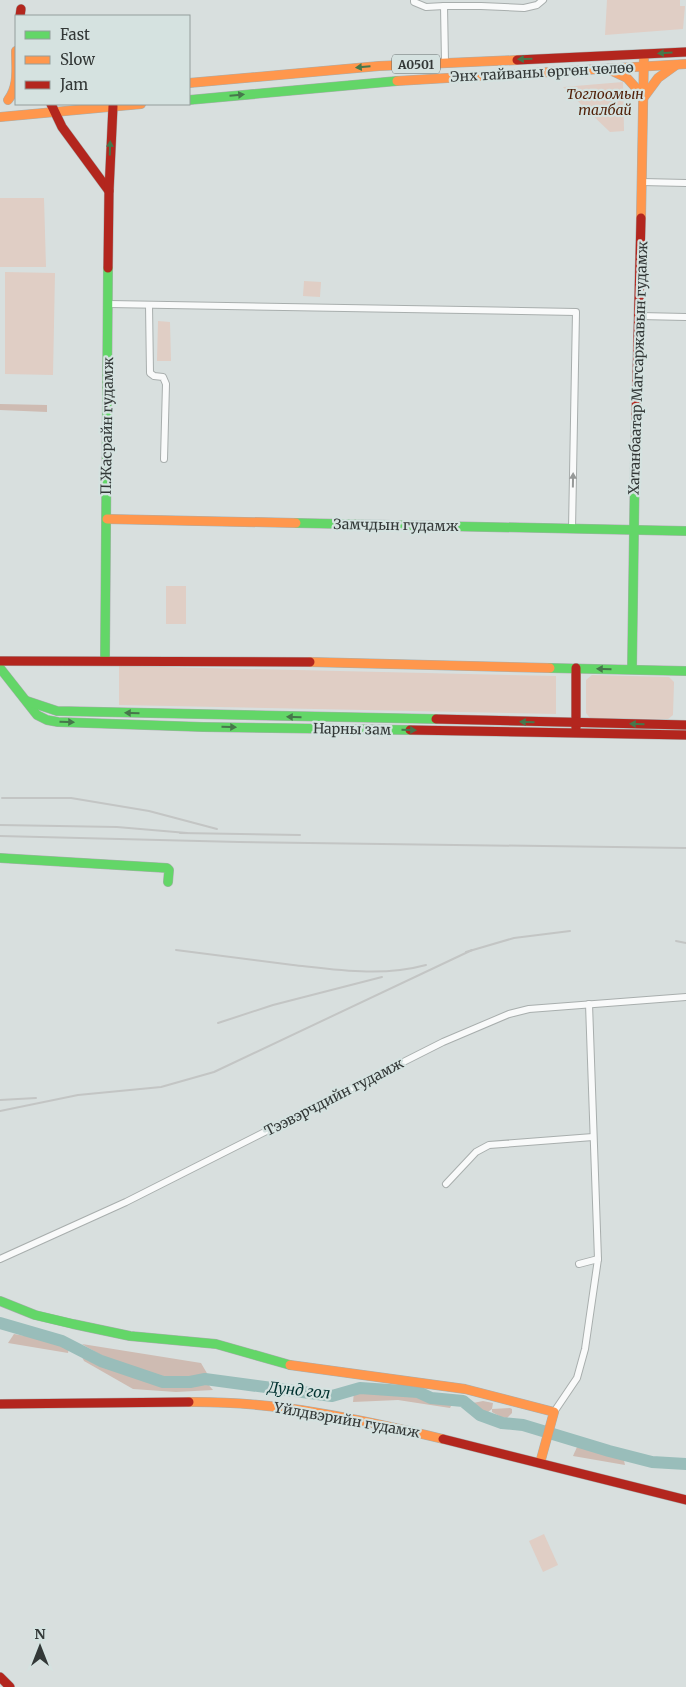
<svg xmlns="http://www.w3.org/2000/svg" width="686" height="1687" font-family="Merriweather,serif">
  <rect width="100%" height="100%" fill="#d8dfde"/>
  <g fill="#e0cec5">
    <polygon points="607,0 680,0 680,6 685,6 683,29 605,35"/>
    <polygon points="623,82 624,131 610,132 563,87"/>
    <polygon points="0,198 44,198 46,267 0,267"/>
    <polygon points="5,272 55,273 53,375 5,374"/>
    <polygon points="304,281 321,282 320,297 303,296"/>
    <polygon points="158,321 170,322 171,361 157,361"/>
    <rect x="166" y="586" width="20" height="38"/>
    <polygon points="119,666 556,676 556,714 119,705"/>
    <polygon points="592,675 669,677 674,682 673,715 668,719 590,718 586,713 586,680"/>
    <polygon points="544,1534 558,1565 543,1572 529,1541"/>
  </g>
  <g fill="#cebbb2">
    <polygon points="0,404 47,405 47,412 0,410"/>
    <polygon points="14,1334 43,1339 69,1348 68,1353 8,1343"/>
    <path d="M 82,1344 L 201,1363 L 208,1375 C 198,1377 187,1380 177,1380 C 149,1380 106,1359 82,1344 Z"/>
    <path d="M 81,1355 C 107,1367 150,1385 179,1386 C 188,1386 198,1383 206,1382 L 213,1390 L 176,1392 L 133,1389 L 84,1361 Z"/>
    <polygon points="354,1392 410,1393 452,1404 450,1408 398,1400 353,1402"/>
    <polygon points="483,1401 493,1403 492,1409 510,1408 512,1409 512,1413 507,1418 501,1417 492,1412 492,1409 488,1412 482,1411 473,1406 473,1403"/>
    <polygon points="577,1447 613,1453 623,1456 625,1465 573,1456"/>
  </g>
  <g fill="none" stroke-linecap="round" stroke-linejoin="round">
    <polyline stroke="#99bdba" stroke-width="12" points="0,1323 62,1341 101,1361 163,1382 190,1382 205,1379 332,1396 360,1388 418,1392 431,1398 463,1401 480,1415 502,1423 523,1425 609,1451 652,1462 686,1464"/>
    <g stroke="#a8aead" stroke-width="8">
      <g id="street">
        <polyline points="414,0 414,2 426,7 444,6 445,62"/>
        <polyline points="444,6 481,6 524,8 537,5 543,0"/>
        <polyline points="642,182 686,183"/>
        <polyline points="109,304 576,312 572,529"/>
        <polyline points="149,305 150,373 154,376 163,377 166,384 164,459"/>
        <polyline points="640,316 686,317"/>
        <polyline points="446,1184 476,1152 489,1145 593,1137"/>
        <polyline points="0,1259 126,1202 443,1042 509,1014 529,1009 686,997"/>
        <polyline points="579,1264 598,1259"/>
        <polyline points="554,1412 577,1378 585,1349 598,1259 589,1004"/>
      </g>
    </g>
    <g stroke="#a8aead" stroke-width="10">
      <g id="fast">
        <polyline points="189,100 397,81"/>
        <polyline points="296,523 686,531"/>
        <polyline points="105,660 108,268"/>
        <polyline points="0,668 37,715 47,720 58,722 203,727 410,730"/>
        <polyline points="550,668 686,671"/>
        <polyline points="632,669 635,460"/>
        <polyline points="27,701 57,711 436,719"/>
        <polyline points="0,858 167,868 169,870 168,882"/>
        <polyline points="0,1301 35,1315 73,1324 130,1336 216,1344 290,1365"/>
      </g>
    </g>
    <g stroke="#a8aead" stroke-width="10">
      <g id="slow">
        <polyline points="608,69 627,78 644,97 658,78 676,65"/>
        <polyline points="397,81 686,64"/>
        <polyline points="189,83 379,66 517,60"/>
        <path d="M 8,100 C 19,86 16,68 16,51"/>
        <polyline points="0,117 141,104"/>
        <polyline points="641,218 644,54"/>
        <polyline points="107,519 296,523"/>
        <polyline points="310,662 550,668"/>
        <polyline points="290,1365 465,1389 554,1412 540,1463"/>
        <path d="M 189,1402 C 275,1401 360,1419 443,1439"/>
      </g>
    </g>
    <g stroke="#a8aead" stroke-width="10">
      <g id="jam">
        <polyline points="20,16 21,9"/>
        <polyline points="517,60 686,52"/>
        <polyline points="51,104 62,127 109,191"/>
        <polyline points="108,268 109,191 113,106"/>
        <polyline points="635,460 641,218"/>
        <polyline points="0,661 310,662"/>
        <polyline points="576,668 576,728"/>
        <polyline points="436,719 686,725"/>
        <polyline points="410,730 686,735"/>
        <polyline points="0,1404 189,1402"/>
        <polyline points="443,1439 686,1500"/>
        <polyline points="0,1677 10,1687"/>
      </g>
    </g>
    <use href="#street" stroke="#f9fafa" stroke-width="6"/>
    <use href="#fast" stroke="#63d668" stroke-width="9"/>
    <use href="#slow" stroke="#ff974d" stroke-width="9"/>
    <use href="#jam" stroke="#b3261e" stroke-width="9"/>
    <g stroke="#c3c5c4" stroke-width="2">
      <polyline points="2,798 71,798 149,811 217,829"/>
      <polyline points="0,825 117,827 187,833"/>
      <polyline points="180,833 300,835"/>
      <polyline points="0,836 239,842 686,848"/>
      <polyline points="676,941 686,943"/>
      <path d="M 176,950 C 215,955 254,960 293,965 C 338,970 382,977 426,965"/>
      <polyline points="466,952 514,938 570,931"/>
      <polyline points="218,1023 273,1005 382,977"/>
      <polyline points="0,1100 36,1098"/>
      <polyline points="0,1111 78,1095 161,1087 214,1072 472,950"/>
    </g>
  </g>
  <defs><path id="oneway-solid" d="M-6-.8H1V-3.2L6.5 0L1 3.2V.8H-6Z" transform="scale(1.25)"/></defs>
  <g fill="#46774b">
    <use href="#oneway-solid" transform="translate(665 53) rotate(177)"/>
    <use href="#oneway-solid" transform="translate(525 59) rotate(178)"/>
    <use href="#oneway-solid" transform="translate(363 67) rotate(175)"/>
    <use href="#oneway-solid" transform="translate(237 95) rotate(-5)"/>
    <use href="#oneway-solid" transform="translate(110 148) rotate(-88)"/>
    <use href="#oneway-solid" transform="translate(604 669) rotate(-179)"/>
    <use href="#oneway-solid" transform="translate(132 713) rotate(-179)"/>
    <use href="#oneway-solid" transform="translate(294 717) rotate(-179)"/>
    <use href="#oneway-solid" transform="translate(67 722) rotate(1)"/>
    <use href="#oneway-solid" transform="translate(527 722) rotate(-179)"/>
    <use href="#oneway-solid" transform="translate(637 724) rotate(-179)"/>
    <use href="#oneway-solid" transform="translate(229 727) rotate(1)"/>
    <use href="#oneway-solid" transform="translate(409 730) rotate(1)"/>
  </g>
  <use fill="#969998" href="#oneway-solid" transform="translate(573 480) rotate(-89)"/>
  <g text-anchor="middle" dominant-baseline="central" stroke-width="4.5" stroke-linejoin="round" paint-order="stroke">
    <rect fill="#d5e2e0" stroke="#646b6a" stroke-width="1" x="392" y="54.5" width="48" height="19" rx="4"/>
    <g font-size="12" font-weight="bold" fill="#333837">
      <text x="416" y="64">A0501</text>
    </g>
    <g font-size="14" fill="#333837" stroke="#d5e2e0">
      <text transform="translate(542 72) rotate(-3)">Энх тайваны өргөн чөлөө</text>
      <text transform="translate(638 368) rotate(-88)">Хатанбаатар Магсаржавын гудамж</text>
      <text transform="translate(107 426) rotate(-89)">П.Жасрайн гудамж</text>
      <text transform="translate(396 525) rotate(1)">Замчдын гудамж</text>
      <text transform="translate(352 729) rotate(1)">Нарны зам</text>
      <text transform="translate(334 1097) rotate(-27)">Тээвэрчдийн гудамж</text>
      <text transform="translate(347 1420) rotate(10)">Yйлдвэрийн гудамж</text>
    </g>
    <g font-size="14" font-style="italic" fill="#501f07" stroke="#d5e2e0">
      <text x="605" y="94">Тоглоомын<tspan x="605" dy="16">талбай</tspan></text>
    </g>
    <g font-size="15" font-style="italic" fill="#00312f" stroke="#d5e2e0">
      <text transform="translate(299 1390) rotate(6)">Дунд гол</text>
    </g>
  </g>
  <rect x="15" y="15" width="175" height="90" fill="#d5e2e0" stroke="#949e9c"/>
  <rect x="25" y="31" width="25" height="8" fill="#63d668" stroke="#949e9c"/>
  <text x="60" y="40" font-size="15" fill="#333837">Fast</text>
  <rect x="25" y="56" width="25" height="8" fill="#ff974d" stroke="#949e9c"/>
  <text x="60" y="65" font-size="15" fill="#333837">Slow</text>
  <rect x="25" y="81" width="25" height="8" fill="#b3261e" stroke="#949e9c"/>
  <text x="60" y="90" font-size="15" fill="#333837">Jam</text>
  <g transform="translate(40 1647)" stroke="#d5e2e0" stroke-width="4" paint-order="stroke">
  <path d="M0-4L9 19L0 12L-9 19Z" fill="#333837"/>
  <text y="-8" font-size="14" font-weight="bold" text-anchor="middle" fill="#333837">N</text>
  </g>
</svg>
